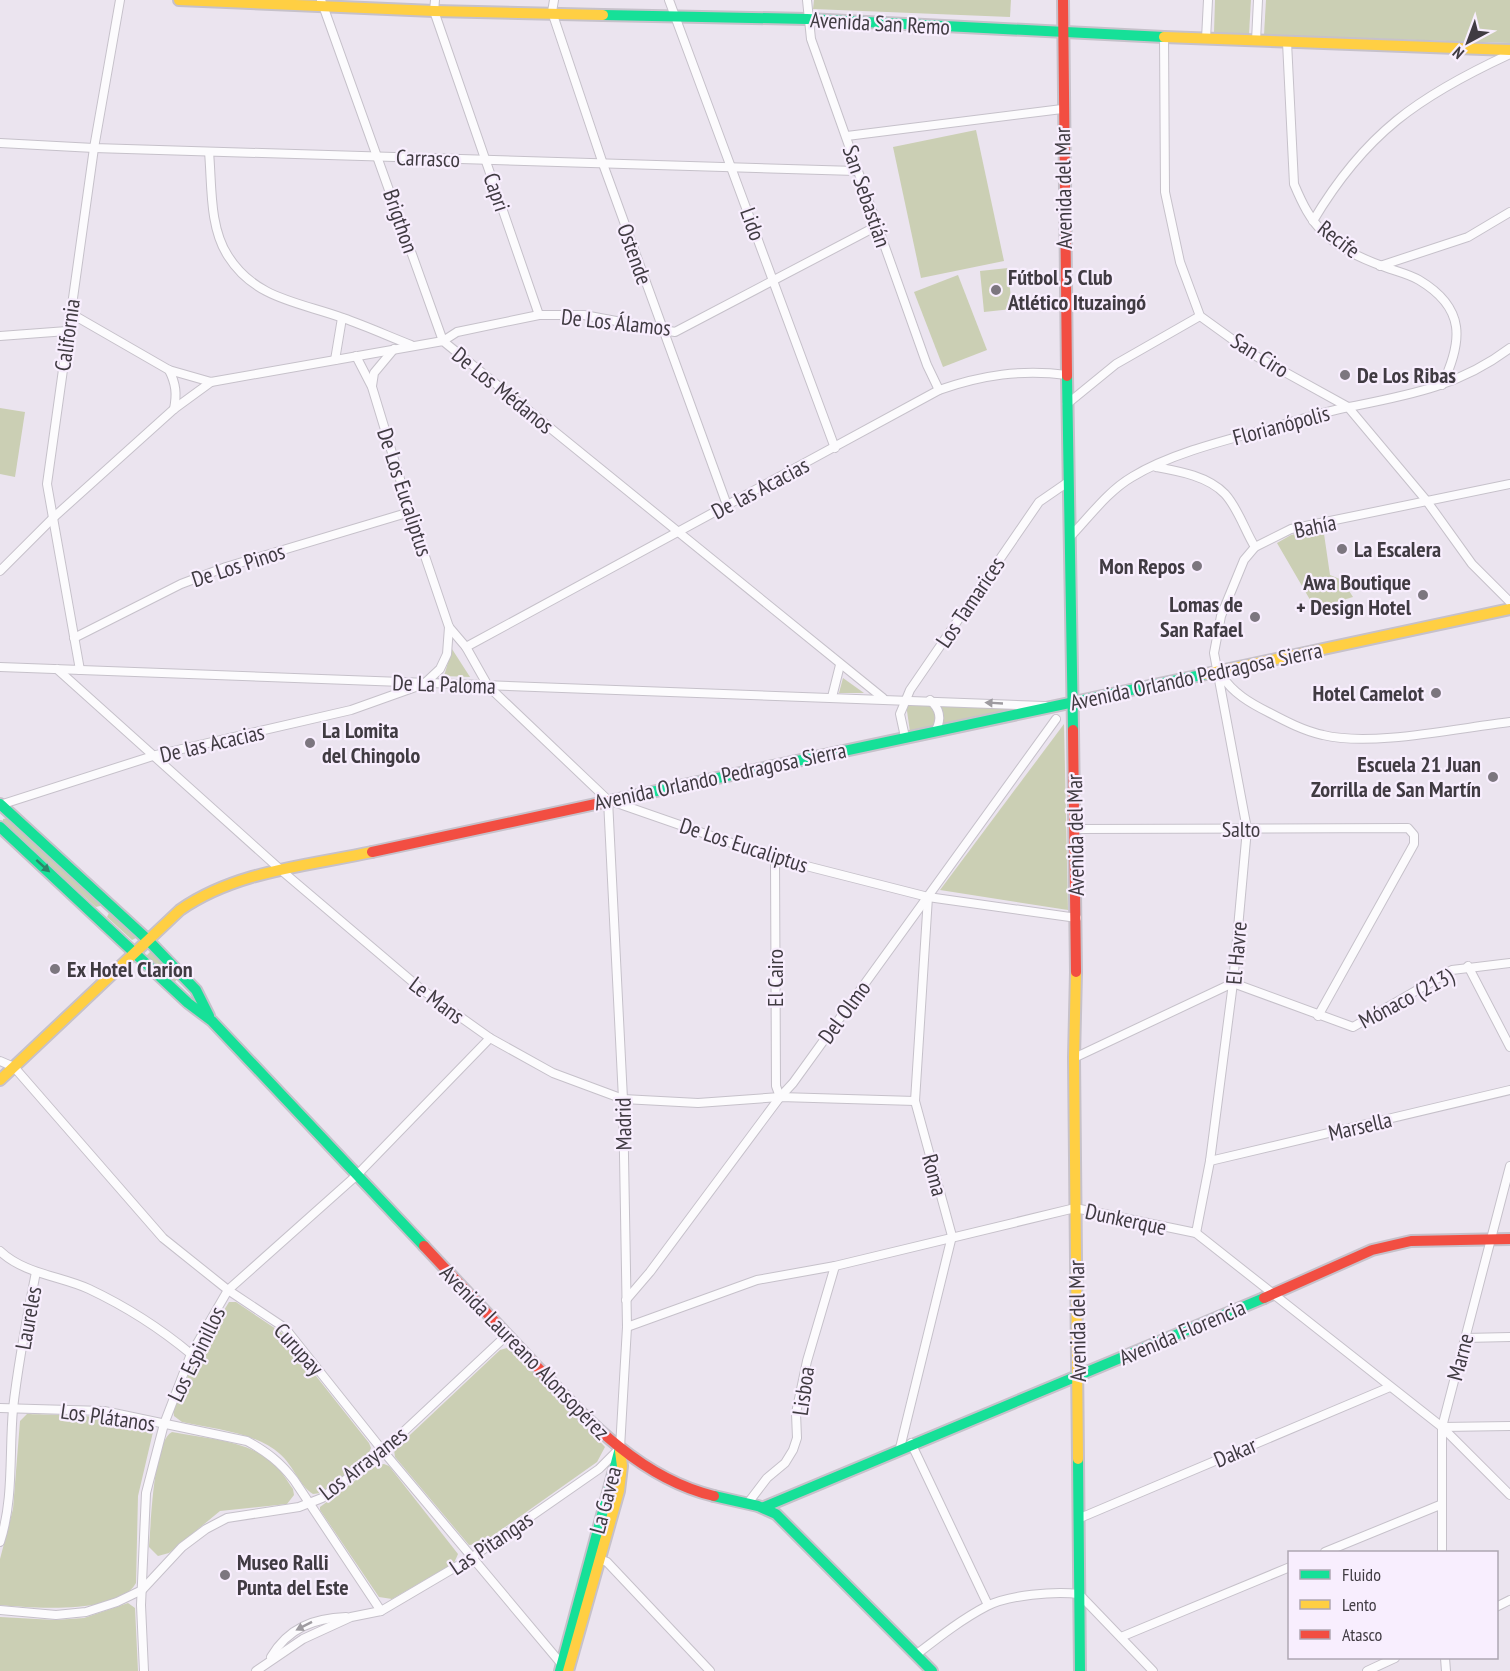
<svg xmlns="http://www.w3.org/2000/svg" width="1510" height="1671" font-family="'PT Sans Narrow',sans-serif">
  <rect width="100%" height="100%" fill="#ebe4ef"/>
  <g fill="#cbcfb4">
    <polygon points="814,0 1011,0 1010,17 813,9"/>
    <polygon points="1215,0 1251,0 1249,34 1214,33"/>
    <polygon points="1266,0 1510,0 1510,43 1264,35"/>
    <polygon points="976,130 1004,261 921,278 893,147"/>
    <polygon points="1008,268 1012,309 984,312 980,271"/>
    <polygon points="958,275 987,350 943,367 914,292"/>
    <polygon points="0,408 25,412 15,477 0,474"/>
    <polygon points="1323,527 1330,575 1342,580 1353,597 1309,610 1309,598 1277,543 1291,535"/>
    <polygon points="452,649 470,677 444,676"/>
    <polygon points="843,678 864,693 839,693"/>
    <polygon points="906,704 1019,709 910,732"/>
    <polygon points="1064,724 1068,910 940,890"/>
    <polygon points="8,818 102,904 100,906 96,907 3,824 3,819"/>
    <polygon points="110,911 137,936 136,938 132,940 107,917"/>
    <polygon points="151,951 179,977 174,983 146,956"/>
    <path d="M 229,1302 L 236,1302 L 282,1333 L 369,1443 L 371,1448 L 367,1457 L 321,1493 L 313,1494 C 299,1485 293,1465 280,1454 C 255,1432 213,1429 182,1422 L 174,1416 L 173,1410 L 196,1356 Z"/>
    <polygon points="507,1348 515,1352 605,1447 597,1462 481,1544 469,1545 395,1457 394,1450 500,1350"/>
    <path d="M 27,1414 C 55,1415 133,1414 153,1432 L 138,1496 L 136,1583 C 119,1615 31,1608 0,1605 L 0,1559 L 13,1509 L 20,1421 Z"/>
    <path d="M 172,1432 C 203,1438 244,1440 270,1460 C 279,1467 286,1479 293,1489 L 294,1495 L 287,1504 L 220,1511 L 169,1553 L 158,1556 L 149,1547 C 151,1526 153,1441 172,1432 Z"/>
    <polygon points="384,1464 389,1466 458,1554 454,1563 392,1599 379,1597 320,1510 320,1507 376,1465"/>
    <polygon points="128,1603 135,1608 138,1671 0,1671 0,1617 55,1620 84,1618"/>
  </g>
  <g fill="none" stroke-linecap="round" stroke-linejoin="round">
    <g stroke="#c6c1ca" stroke-width="10">
      <g id="street">
        <polyline points="321,0 443,341 457,332 539,315 584,315 675,332 877,226"/>
        <polyline points="435,0 434,11 539,315"/>
        <polyline points="554,0 552,12 603,164 727,505"/>
        <polyline points="669,0 835,448"/>
        <polyline points="807,0 811,39 927,365 939,390"/>
        <polyline points="1164,36 1165,192 1180,262 1200,316 1254,355 1348,407 1426,500 1472,564 1510,602"/>
        <polyline points="1206,39 1208,0"/>
        <polyline points="1256,41 1258,0"/>
        <path d="M 1287,42 L 1294,184 C 1302,203 1310,220 1325,234 C 1340,249 1365,260 1385,267 C 1395,271 1409,274 1419,280 C 1466,308 1463,341 1442,385"/>
        <polyline points="847,136 1062,109"/>
        <polyline points="0,143 94,148 856,171"/>
        <path d="M 209,152 C 212,184 209,227 228,256 C 255,299 299,302 343,318 C 366,326 388,336 411,345"/>
        <path d="M 1313,221 C 1365,133 1419,96 1510,54"/>
        <polyline points="1380,266 1468,237 1510,212"/>
        <polyline points="70,313 169,370 211,382 443,341 883,698"/>
        <polyline points="0,336 67,331"/>
        <polyline points="356,356 372,387 410,512 449,627 466,647 488,686 608,800 775,858 928,897 1077,918"/>
        <polyline points="335,360 342,318"/>
        <path d="M 169,370 C 176,384 177,394 174,409"/>
        <polyline points="372,386 374,373 394,349"/>
        <polyline points="1067,404 1116,364 1200,316"/>
        <path d="M 1156,467 C 1178,471 1208,476 1225,494 C 1238,508 1245,531 1255,547"/>
        <path d="M 1070,537 C 1089,517 1108,491 1132,477 C 1171,453 1230,439 1274,427 C 1299,420 1324,412 1349,407 C 1409,395 1460,386 1510,348"/>
        <polyline points="0,571 54,517 174,409 211,382"/>
        <polyline points="74,638 181,584 226,567 410,512"/>
        <path d="M 466,647 L 939,390 C 982,375 1022,369 1067,375"/>
        <polyline points="0,667 1045,706"/>
        <polyline points="57,669 282,871 421,989 490,1038 553,1073 623,1099 698,1103 780,1097 915,1101"/>
        <polyline points="80,670 47,484 94,148 120,0"/>
        <path d="M 1222,676 C 1233,693 1250,703 1268,712 C 1285,721 1304,731 1323,735 C 1372,747 1458,728 1510,722"/>
        <polyline points="832,697 840,665"/>
        <path d="M 930,700 C 940,709 942,718 936,730"/>
        <polyline points="905,737 900,714 910,690 1039,502 1068,482"/>
        <polyline points="0,805 156,755 351,710 424,684 440,669 447,654 449,627"/>
        <polyline points="1075,829 1408,828 1414,835 1414,844 1318,1016"/>
        <polyline points="775,858 776,1086 780,1097"/>
        <polyline points="1468,966 1510,1047"/>
        <polyline points="1074,1058 1233,983 1353,1027 1452,970 1510,963"/>
        <polyline points="0,1061 14,1067 163,1238 228,1290 285,1328 383,1451 564,1667"/>
        <polyline points="1210,1161 1510,1090"/>
        <polyline points="1196,1233 1210,1161 1233,983 1247,829 1214,653 1221,616 1244,560 1255,547 1291,529 1510,484"/>
        <path d="M 0,1251 C 24,1274 61,1276 89,1289 C 125,1306 161,1329 191,1354"/>
        <polyline points="626,1300 650,1272 780,1097 793,1083 1056,719"/>
        <polyline points="627,1327 757,1280 835,1266 1075,1208 1196,1233 1442,1427 1510,1495"/>
        <polyline points="1465,1338 1510,1337"/>
        <path d="M 0,1408 L 104,1411 L 247,1441 C 267,1452 280,1462 294,1480 L 381,1611"/>
        <polyline points="1442,1427 1510,1426"/>
        <polyline points="911,1443 988,1605"/>
        <polyline points="900,1448 952,1236 915,1101 928,897"/>
        <polyline points="748,1503 767,1478 785,1463 793,1450 797,1438 796,1413 807,1361 835,1266"/>
        <polyline points="1080,1518 1390,1387"/>
        <path d="M 0,1542 C 14,1499 9,1453 13,1409 C 18,1363 27,1317 36,1272"/>
        <polyline points="1325,1552 1440,1505"/>
        <polyline points="1442,1552 1442,1427 1510,1166"/>
        <polyline points="597,1558 607,1562 710,1671"/>
        <polyline points="1496,1607 1510,1600"/>
        <polyline points="0,1610 56,1615 86,1612 117,1602 142,1590 182,1547 206,1529 227,1518 299,1507 322,1498 383,1451 507,1335"/>
        <polyline points="1121,1637 1290,1567"/>
        <path d="M 917,1654 C 939,1637 962,1619 987,1606 C 1009,1595 1054,1591 1079,1594 L 1153,1671"/>
        <path d="M 271,1657 C 288,1628 314,1618 346,1617"/>
        <polyline points="1445,1658 1446,1671"/>
        <polyline points="144,1671 141,1605 146,1493 164,1424 191,1354 228,1290 357,1175 490,1038"/>
        <polyline points="256,1671 303,1639 351,1617 381,1611 471,1558 599,1469 620,1448 627,1327 623,1099 608,800"/>
        <polyline points="1367,1671 1395,1658"/>
      </g>
    </g>
    <g stroke="#c6c1ca" stroke-width="14">
      <g id="fast">
        <polyline points="603,15 807,19 1164,37"/>
        <polyline points="1067,376 1073,730"/>
        <polyline points="642,794 1206,674"/>
        <polyline points="0,804 148,940 196,990 209,1016"/>
        <polyline points="0,827 188,1003 212,1021 424,1246"/>
        <polyline points="1078,1459 1080,1671"/>
        <polyline points="714,1496 758,1506 776,1514 932,1671"/>
        <polyline points="764,1507 1264,1298"/>
        <polyline points="560,1671 620,1448"/>
      </g>
    </g>
    <g stroke="#c6c1ca" stroke-width="14">
      <g id="slow">
        <polyline points="179,0 434,11 603,15"/>
        <polyline points="1164,37 1510,50"/>
        <polyline points="1206,674 1510,609"/>
        <polyline points="1076,972 1074,1058 1078,1459"/>
        <path d="M 0,1080 L 180,910 C 236,871 306,866 372,852"/>
        <polyline points="568,1671 619,1491 622,1466 620,1451"/>
      </g>
    </g>
    <g stroke="#c6c1ca" stroke-width="14">
      <g id="jam">
        <polyline points="1063,0 1067,376"/>
        <polyline points="1073,730 1076,972"/>
        <polyline points="372,852 642,794"/>
        <path d="M 424,1246 C 458,1282 492,1319 527,1356 C 580,1412 635,1477 714,1496"/>
        <polyline points="1264,1298 1372,1250 1411,1241 1510,1239"/>
      </g>
    </g>
    <use href="#street" stroke="#fcfbfd" stroke-width="8"/>
    <use href="#fast" stroke="#16e098" stroke-width="10"/>
    <use href="#slow" stroke="#ffcf43" stroke-width="10"/>
    <use href="#jam" stroke="#f24e42" stroke-width="10"/>
  </g>
  <defs><path id="oneway-solid" d="M-6-.8H1V-3.2L6.5 0L1 3.2V.8H-6Z" transform="scale(1.5)"/></defs>
  <g fill="#9e9ba0">
    <use href="#oneway-solid" transform="translate(994 703) rotate(-177)"/>
    <use href="#oneway-solid" transform="translate(304 1626) rotate(153)"/>
  </g>
  <use fill="#2d8569" href="#oneway-solid" transform="translate(43 866) rotate(42)"/>
  <g fill="#7c767f" stroke="#f8eefe" stroke-width="2">
    <circle cx="996" cy="290" r="6"/>
    <circle cx="1345" cy="375" r="6"/>
    <circle cx="1342" cy="549" r="6"/>
    <circle cx="1197" cy="566" r="6"/>
    <circle cx="1423" cy="595" r="6"/>
    <circle cx="1255" cy="617" r="6"/>
    <circle cx="1436" cy="693" r="6"/>
    <circle cx="310" cy="743" r="6"/>
    <circle cx="1493" cy="777" r="6"/>
    <circle cx="55" cy="969" r="6"/>
    <circle cx="225" cy="1575" r="6"/>
  </g>
  <g text-anchor="middle" dominant-baseline="central" stroke-width="4.5" stroke-linejoin="round" paint-order="stroke">
    <g font-size="22" fill="#403b42" stroke="#f8eefe">
      <text transform="translate(880 23) rotate(3)">Avenida San Remo</text>
      <text transform="translate(428 158) rotate(2)">Carrasco</text>
      <text transform="translate(1063 188) rotate(-91)">Avenida del Mar</text>
      <text transform="translate(497 192) rotate(71)">Capri</text>
      <text transform="translate(867 196) rotate(71)">San Sebastián</text>
      <text transform="translate(401 221) rotate(71)">Brigthon</text>
      <text transform="translate(753 224) rotate(70)">Lido</text>
      <text transform="translate(1339 239) rotate(37)">Recife</text>
      <text transform="translate(635 254) rotate(70)">Ostende</text>
      <text transform="translate(616 322) rotate(6)">De Los Álamos</text>
      <text transform="translate(67 335) rotate(-82)">California</text>
      <text transform="translate(1260 355) rotate(32)">San Ciro</text>
      <text transform="translate(503 390) rotate(39)">De Los Médanos</text>
      <text transform="translate(1281 425) rotate(-15)">Florianópolis</text>
      <text transform="translate(760 488) rotate(-28)">De las Acacias</text>
      <text transform="translate(405 492) rotate(72)">De Los Eucaliptus</text>
      <text transform="translate(1315 526) rotate(-12)">Bahía</text>
      <text transform="translate(238 565) rotate(-18)">De Los Pinos</text>
      <text transform="translate(970 602) rotate(-56)">Los Tamarices</text>
      <text transform="translate(1196 676) rotate(-12)">Avenida Orlando Pedragosa Sierra</text>
      <text transform="translate(444 684) rotate(2)">De La Paloma</text>
      <text transform="translate(212 743) rotate(-13)">De las Acacias</text>
      <text transform="translate(720 776) rotate(-12)">Avenida Orlando Pedragosa Sierra</text>
      <text x="1241" y="829">Salto</text>
      <text transform="translate(1075 835) rotate(-91)">Avenida del Mar</text>
      <text transform="translate(744 845) rotate(18)">De Los Eucaliptus</text>
      <text transform="translate(1236 953) rotate(-85)">El Havre</text>
      <text transform="translate(775 978) rotate(-90)">El Cairo</text>
      <text transform="translate(1406 998) rotate(-28)">Mónaco (213)</text>
      <text transform="translate(437 1000) rotate(37)">Le Mans</text>
      <text transform="translate(844 1012) rotate(-54)">Del Olmo</text>
      <text transform="translate(623 1124) rotate(-91)">Madrid</text>
      <text transform="translate(1360 1126) rotate(-13)">Marsella</text>
      <text transform="translate(935 1175) rotate(75)">Roma</text>
      <text transform="translate(1126 1219) rotate(12)">Dunkerque</text>
      <text transform="translate(28 1318) rotate(-80)">Laureles</text>
      <text transform="translate(1077 1321) rotate(-91)">Avenida del Mar</text>
      <text transform="translate(1182 1332) rotate(-23)">Avenida Florencia</text>
      <text transform="translate(299 1349) rotate(48)">Curupay</text>
      <text transform="translate(525 1352) rotate(46)">Avenida Laureano Alonsopérez</text>
      <text transform="translate(196 1354) rotate(-64)">Los Espinillos</text>
      <text transform="translate(1460 1357) rotate(-75)">Marne</text>
      <text transform="translate(803 1391) rotate(-82)">Lisboa</text>
      <text transform="translate(108 1417) rotate(8)">Los Plátanos</text>
      <text transform="translate(1235 1452) rotate(-23)">Dakar</text>
      <text transform="translate(363 1463) rotate(-38)">Los Arrayanes</text>
      <text transform="translate(605 1500) rotate(-75)">La Gavea</text>
      <text transform="translate(491 1543) rotate(-34)">Las Pitangas</text>
    </g>
    <g font-size="22" font-weight="bold" fill="#403b42" stroke="#f8eefe" text-anchor="start">
      <text x="1008" y="277">Fútbol 5 Club<tspan x="1008" dy="25">Atlético Ituzaingó</tspan></text>
      <text x="1357" y="375">De Los Ribas</text>
      <text x="1354" y="549">La Escalera</text>
      <text x="1185" y="566" text-anchor="end">Mon Repos</text>
      <text x="1411" y="582" text-anchor="end">Awa Boutique<tspan x="1411" dy="25">+ Design Hotel</tspan></text>
      <text x="1243" y="604" text-anchor="end">Lomas de<tspan x="1243" dy="25">San Rafael</tspan></text>
      <text x="1424" y="693" text-anchor="end">Hotel Camelot</text>
      <text x="322" y="730">La Lomita<tspan x="322" dy="25">del Chingolo</tspan></text>
      <text x="1481" y="764" text-anchor="end">Escuela 21 Juan<tspan x="1481" dy="25">Zorrilla de San Martín</tspan></text>
      <text x="67" y="969">Ex Hotel Clarion</text>
      <text x="237" y="1562">Museo Ralli<tspan x="237" dy="25">Punta del Este</tspan></text>
    </g>
  </g>
  <rect x="1288" y="1551" width="210" height="108" fill="#f8eefe" stroke="#aea6b3" stroke-width="1.5"/>
  <rect x="1300" y="1570" width="30" height="9" fill="#16e098" stroke="#aea6b3" stroke-width="1.5"/>
  <text x="1342" y="1581" font-size="18" fill="#403b42">Fluido</text>
  <rect x="1300" y="1600" width="30" height="9" fill="#ffcf43" stroke="#aea6b3" stroke-width="1.5"/>
  <text x="1342" y="1611" font-size="18" fill="#403b42">Lento</text>
  <rect x="1300" y="1630" width="30" height="9" fill="#f24e42" stroke="#aea6b3" stroke-width="1.5"/>
  <text x="1342" y="1641" font-size="18" fill="#403b42">Atasco</text>
  <g transform="translate(1468 42) rotate(221)" stroke="#f8eefe" stroke-width="4.5" paint-order="stroke">
  <path d="M0-4.5L10 22L0 15L-10 22Z" fill="#403b42"/>
  <text y="-9" font-size="16" font-weight="bold" text-anchor="middle" fill="#403b42">N</text>
  </g>
</svg>
